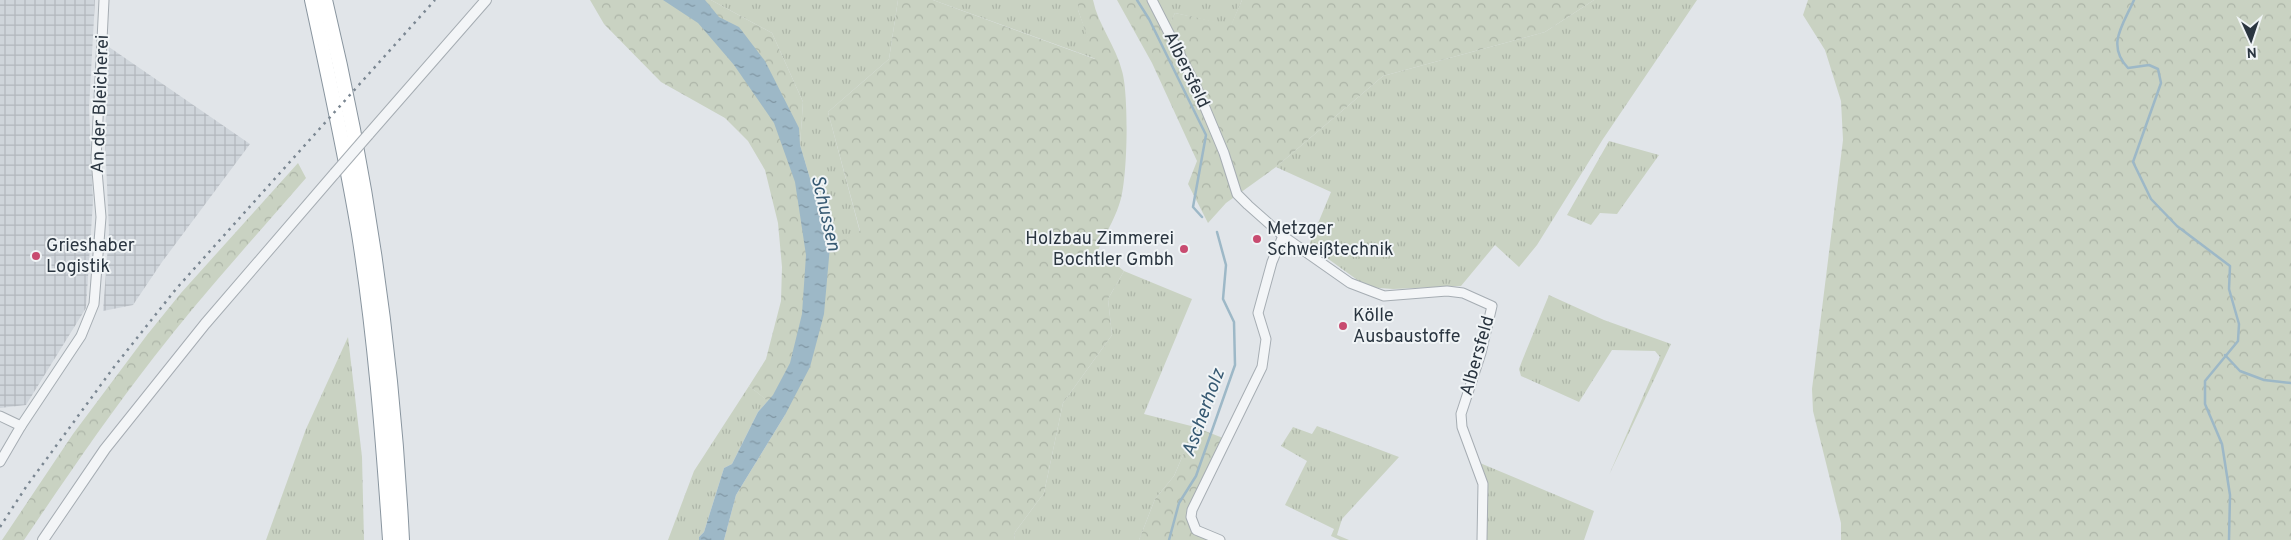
<svg xmlns="http://www.w3.org/2000/svg" width="2291" height="540" font-family="Overpass,sans-serif">
  <defs>
    <pattern id="industrial-grid" width="8" height="8" patternUnits="userSpaceOnUse" patternTransform="scale(1.25)"><rect width="8" height="8" fill="#cfd5db"/><path d="M0 4h8M4 0v8" fill="none" stroke="#b2b7bd"/></pattern>
    <pattern id="grass-tufts" width="24" height="20" patternUnits="userSpaceOnUse" patternTransform="scale(1.25)"><rect width="24" height="20" fill="#c9d2c2"/><path d="M3 7l-1-3M5 7V3M7 7l1-3M15 17l-1-3M17 17v-4M19 17l1-3" fill="none" stroke="#adb5a8"/></pattern>
    <pattern id="forest-crowns" width="20" height="18" patternUnits="userSpaceOnUse" patternTransform="scale(1.25)"><rect width="20" height="18" fill="#c9d2c2"/><path d="M2 6a3 3 0 1 1 6 0M12 15a3 3 0 1 1 6 0" fill="none" stroke="#adb5a8"/></pattern>
    <pattern id="water-ripples" width="26" height="14" patternUnits="userSpaceOnUse" patternTransform="scale(1.25)"><rect width="26" height="14" fill="#9db8c7"/><path d="M2 4q2-2 4 0t4 0M15 11q2-2 4 0t4 0" fill="none" stroke="#8096a3"/></pattern>
  </defs>
  <rect width="100%" height="100%" fill="#e1e5e9"/>
  <g fill="url(#industrial-grid)">
    <polygon points="0,0 95,0 89,108 93,201 86,308 26,405 0,408"/>
    <polygon points="109,47 250,144 162,262 133,305 103,311 109,232 105,139"/>
  </g>
  <g fill="url(#grass-tufts)">
    <polygon points="711,0 898,0 889,59 828,112 860,232 830,246 800,145 803,102 772,33"/>
    <polygon points="933,0 1078,0 1078,10 1096,59"/>
    <polygon points="1152,0 1242,0 1231,26 1175,13 1167,30"/>
    <polygon points="1594,0 1697,0 1603,139 1537,245 1519,267 1495,245 1461,286 1393,289 1367,287 1309,245 1331,192 1276,167 1383,76 1545,32"/>
    <polygon points="1609,141 1659,155 1617,214 1600,213 1591,225 1567,215"/>
    <polygon points="1124,271 1192,299 1144,414 1195,427 1174,476 1155,499 1139,540 1014,540 1015,532 1044,493 1063,403 1112,335 1108,299"/>
    <polygon points="1549,295 1604,320 1671,344 1609,475 1660,357 1655,351 1612,350 1579,402 1521,376 1519,369 1522,361"/>
    <polygon points="348,337 362,457 364,540 266,540 306,429"/>
    <polygon points="749,386 768,401 758,412 732,464 724,468 704,532 699,537 699,540 668,540 694,471"/>
    <polygon points="1317,426 1399,457 1342,519 1337,535 1349,540 1340,540 1331,536 1334,529 1285,505 1307,461 1281,446 1293,427 1312,434"/>
    <polygon points="1480,463 1594,511 1584,540 1486,540 1488,498"/>
  </g>
  <g fill="url(#forest-crowns)">
    <path d="M 590,0 L 711,0 L 772,33 L 803,102 L 800,145 L 830,246 L 860,231 L 828,112 L 889,59 L 898,0 L 933,0 L 1095,59 L 1078,10 L 1078,0 L 1093,0 C 1098,25 1116,46 1122,71 C 1129,94 1128,183 1119,205 C 1114,220 1105,235 1098,250 L 1124,271 L 1108,299 L 1112,335 L 1063,403 L 1044,493 L 1015,532 L 1014,540 L 724,540 L 736,495 L 785,415 L 749,386 L 766,359 L 781,301 L 782,267 L 778,223 L 765,170 L 748,141 L 725,118 L 661,82 L 604,24 Z"/>
    <polygon points="1117,0 1152,0 1167,29 1175,13 1231,25 1242,0 1594,0 1545,32 1383,76 1276,167 1226,203 1208,223 1188,184 1197,161 1152,63"/>
    <polygon points="1808,0 2291,0 2291,540 1841,540 1841,523 1813,411 1812,389 1843,140 1841,101 1825,50 1803,15"/>
    <path d="M 298,163 L 306,178 C 255,237 202,295 154,357 C 108,416 66,478 24,540 L 2,540 L 73,434 L 147,335 L 181,293 Z"/>
    <polygon points="1195,427 1228,440 1192,510 1192,525 1212,540 1139,540 1155,499 1174,476"/>
  </g>
  <polygon fill="url(#water-ripples)" points="663,0 705,0 719,17 739,27 765,61 799,128 800,145 830,246 824,314 810,367 785,415 736,495 724,540 699,540 699,537 704,532 724,468 732,464 758,412 773,395 790,363 802,314 806,255 795,182 774,123 734,65 698,23"/>
  <g fill="none" stroke-linecap="round" stroke-linejoin="round">
    <g stroke="#9db8c7" stroke-width="2.5">
      <polyline points="1137,0 1149,19 1206,135 1193,207 1202,217"/>
      <path d="M 2134,0 C 2123,25 2106,45 2128,68 L 2149,65 L 2158,69 L 2161,83 L 2133,162 L 2151,199 L 2177,226 L 2230,266 L 2229,289 L 2239,324 L 2238,341 L 2205,381 L 2205,404 L 2222,444 L 2230,495 L 2229,540"/>
      <polyline points="2225,355 2240,371 2264,380 2291,383"/>
      <polyline points="1169,540 1179,503 1196,476 1235,365 1234,322 1223,299 1226,265 1217,232"/>
    </g>
    <g stroke="#a6adb3" stroke-width="11">
      <g id="minor">
        <polyline points="1152,0 1196,86 1224,153 1237,194 1248,205 1283,236 1350,283 1384,296 1447,291 1463,293 1492,306 1481,353 1461,414 1462,427 1483,484 1482,540"/>
        <polyline points="0,416 21,426"/>
        <polyline points="0,462 21,426 81,336 94,304 101,217 96,159 104,0"/>
        <polyline points="1220,540 1196,530 1191,517 1192,510 1262,367 1266,339 1258,313 1272,262 1283,236"/>
      </g>
    </g>
    <g stroke="#a6adb3" stroke-width="12">
      <g id="tertiary">
        <polyline points="368,135 486,0"/>
        <polyline points="43,540 105,449 205,324 335,173"/>
      </g>
    </g>
    <g stroke="#89959f" stroke-width="16">
      <g id="trunk">
        <path d="M 312,0 C 329,78 346,156 359,234 C 375,336 383,438 390,540"/>
        <path d="M 325,0 C 368,178 393,358 402,540"/>
      </g>
    </g>
    <use href="#minor" stroke="#f3f5f7" stroke-width="9"/>
    <use href="#tertiary" stroke="#f3f5f7" stroke-width="10"/>
    <use href="#trunk" stroke="#fff" stroke-width="14"/>
    <polyline stroke="#7b8792" stroke-width="2.5" stroke-dasharray="2.5 5" stroke-linecap="butt" points="0,527 26,487 114,367 176,289 435,0"/>
    <g stroke="#a6adb3" stroke-width="12" stroke-linecap="butt">
      <polyline id="tertiary-bridge" points="335,173 368,135"/>
    </g>
    <use href="#tertiary-bridge" stroke="#f3f5f7" stroke-width="10"/>
  </g>
  <g fill="#c84b70" stroke="#f0f4f6" stroke-width="2">
    <circle cx="1257" cy="239" r="5"/>
    <circle cx="1184" cy="249" r="5"/>
    <circle cx="36" cy="256" r="5"/>
    <circle cx="1343" cy="326" r="5"/>
  </g>
  <g text-anchor="middle" dominant-baseline="central" stroke-width="4" stroke-linejoin="round" paint-order="stroke">
    <g font-size="18" fill="#2a3540" stroke="#f0f4f6">
      <text transform="translate(1186 70) rotate(64)">Albersfeld</text>
      <text transform="translate(101 104) rotate(-88)">An der Bleicherei</text>
      <text transform="translate(1478 356) rotate(-74)">Albersfeld</text>
    </g>
    <g font-size="18" fill="#2a3540" stroke="#f0f4f6" text-anchor="start">
      <text x="1267" y="229">Metzger<tspan x="1267" dy="21">Schweißtechnik</tspan></text>
      <text x="1174" y="239" text-anchor="end">Holzbau Zimmerei<tspan x="1174" dy="21">Bochtler Gmbh</tspan></text>
      <text x="46" y="246">Grieshaber<tspan x="46" dy="21">Logistik</tspan></text>
      <text x="1353" y="316">Kölle<tspan x="1353" dy="21">Ausbaustoffe</tspan></text>
    </g>
    <g font-size="19" font-style="italic" fill="#365972" stroke="#f0f4f6">
      <text transform="translate(825 213) rotate(77)">Schussen</text>
      <text transform="translate(1204 413) rotate(-70)">Ascherholz</text>
    </g>
  </g>
  <g transform="translate(2251 40) rotate(177)" stroke="#f0f4f6" stroke-width="4" paint-order="stroke">
  <path d="M0-4L9 19L0 12L-9 19Z" fill="#2a3540"/>
  <text y="-8" font-size="14" font-weight="bold" text-anchor="middle" fill="#2a3540">N</text>
  </g>
</svg>
